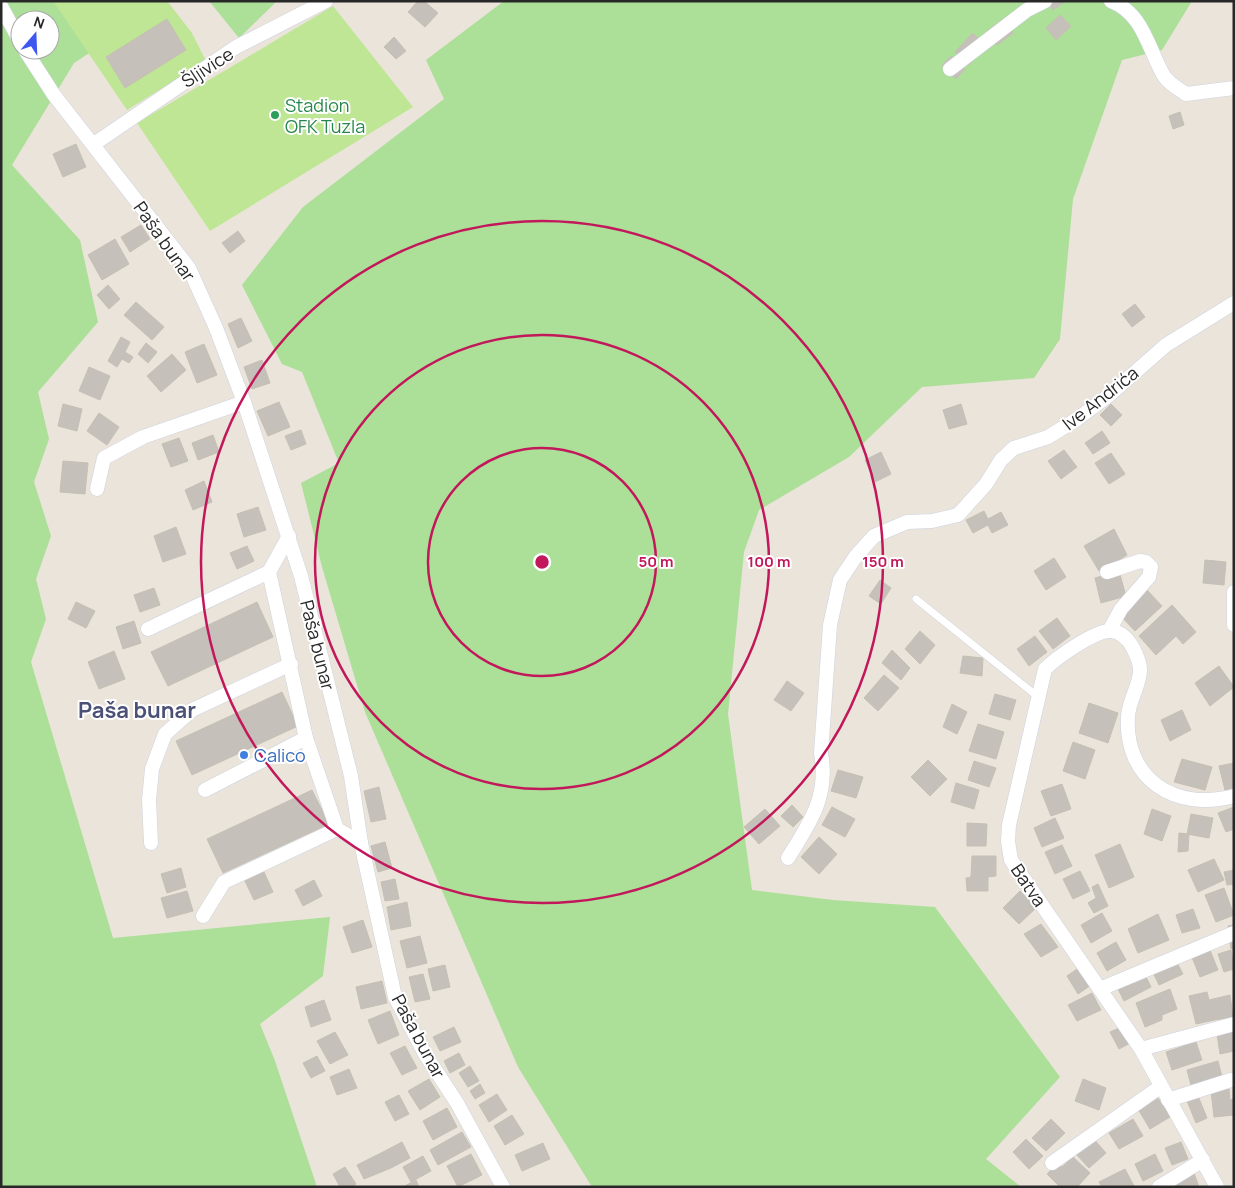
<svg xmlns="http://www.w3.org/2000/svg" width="1235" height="1188" font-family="Manrope,sans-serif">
  <rect width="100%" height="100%" fill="#eae4da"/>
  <g fill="#acdf98" fill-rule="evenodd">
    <path d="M 1,1 L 168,1 L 74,63 L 12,165 L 80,240 L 98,322 L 38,392 L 49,439 L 34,482 L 51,536 L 36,579 L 46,619 L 31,662 L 113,938 L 330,917 L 323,976 L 260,1024 L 275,1061 L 317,1187 L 1,1187 ZM 20,20 L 50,20 L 50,50 L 20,50 Z"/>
    <polygon points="209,1 277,1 239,38"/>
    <polygon points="504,1 1192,1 1162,50 1122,60 1073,199 1060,339 1034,378 922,387 849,457 759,510 744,552 728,714 752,890 833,900 935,907 1060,1077 986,1159 1021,1187 592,1187 518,1067 365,712 322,567 301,483 339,463 302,372 282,364 242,285 303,207 444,99 426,60"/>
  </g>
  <g fill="#bfe694">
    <polygon points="53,1 167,1 192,33 206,61 127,110"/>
    <polygon points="333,6 413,107 210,231 137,123"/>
  </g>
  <g fill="#c5c0b9" stroke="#c5c0b4">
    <polygon points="418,1 424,1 438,13 425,27 408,12"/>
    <polygon points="1047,1 1066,1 1053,10"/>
    <polygon points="1060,15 1071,26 1056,40 1046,28"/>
    <polygon points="167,19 186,50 125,88 106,57"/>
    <polygon points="1003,19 1013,33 997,45 987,31"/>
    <polygon points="973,33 986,46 969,65 955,52"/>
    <polygon points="394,37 406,51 396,59 384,47"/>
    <polygon points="951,56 965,69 956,79 942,65"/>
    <polygon points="1180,112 1184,125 1173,129 1169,116"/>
    <polygon points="76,144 86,167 63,177 53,154"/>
    <polygon points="141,225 150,239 130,252 121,237"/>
    <polygon points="238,231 245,241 230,253 222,243"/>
    <polygon points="115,239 129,264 102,280 88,255"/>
    <polygon points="108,285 120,299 109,309 97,295"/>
    <polygon points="136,302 164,327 152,340 124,315"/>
    <polygon points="1135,304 1145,317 1132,327 1122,314"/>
    <polygon points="241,318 252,341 238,348 228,324"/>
    <polygon points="121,337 130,342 125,352 133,357 129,363 122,359 117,367 108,361"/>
    <polygon points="146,343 157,352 148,363 138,354"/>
    <polygon points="204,344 217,375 197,383 185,352"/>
    <polygon points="172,354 186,370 161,392 147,376"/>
    <polygon points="262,360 270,383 252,389 244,367"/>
    <polygon points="89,367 110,376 100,400 79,391"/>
    <polygon points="279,402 290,427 268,436 257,411"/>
    <polygon points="63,404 82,409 77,431 58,426"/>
    <polygon points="961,404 967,424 949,429 943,410"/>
    <polygon points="1111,404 1122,415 1111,426 1100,415"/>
    <polygon points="99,413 119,427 107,445 87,431"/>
    <polygon points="301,430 306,444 291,450 285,436"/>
    <polygon points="1102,431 1110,443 1093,454 1085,443"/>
    <polygon points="213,435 219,452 198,460 192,443"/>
    <polygon points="179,438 188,461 171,467 162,444"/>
    <polygon points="1064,450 1077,467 1061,479 1048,461"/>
    <polygon points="881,452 891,474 875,482 865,460"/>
    <polygon points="1111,453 1125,474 1109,484 1095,463"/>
    <polygon points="63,461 88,463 85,494 60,492"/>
    <polygon points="204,481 212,502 193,510 185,490"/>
    <polygon points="258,507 266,530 244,537 237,514"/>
    <polygon points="984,511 988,519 1001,512 1008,525 992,533 988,525 973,533 966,520"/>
    <polygon points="176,527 186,554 163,562 154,536"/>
    <polygon points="1114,529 1127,555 1114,563 1100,537"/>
    <polygon points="1100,537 1114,563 1099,571 1084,546"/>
    <polygon points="247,546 254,561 237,569 230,553"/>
    <polygon points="1054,558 1066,577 1046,590 1034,571"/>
    <polygon points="1205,560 1226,562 1224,585 1203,583"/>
    <polygon points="1119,571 1126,596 1101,603 1095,578"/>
    <polygon points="880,580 891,588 881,604 869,596"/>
    <polygon points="154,588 160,605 140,612 134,595"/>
    <polygon points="1146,589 1162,606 1135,631 1119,614"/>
    <polygon points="76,602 95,611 86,628 68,619"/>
    <polygon points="257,602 273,637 168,686 151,652"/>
    <polygon points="1172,605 1196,632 1183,644 1176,636 1156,655 1139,636"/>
    <polygon points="1057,618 1070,636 1053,649 1039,631"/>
    <polygon points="134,621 141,643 123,649 116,627"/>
    <polygon points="920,631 935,645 920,664 905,649"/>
    <polygon points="1035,636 1047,652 1029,666 1017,649"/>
    <polygon points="892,650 910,668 901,680 882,663"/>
    <polygon points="114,651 125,679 99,689 88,662"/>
    <polygon points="963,656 983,658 982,676 960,673"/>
    <polygon points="1219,666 1234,687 1210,706 1195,683"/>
    <polygon points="884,675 899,688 878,711 864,698"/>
    <polygon points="787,681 804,693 791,711 774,700"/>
    <polygon points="282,692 298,726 192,775 176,741"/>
    <polygon points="995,694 1016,700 1010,720 989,714"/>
    <polygon points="1089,703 1118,713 1108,743 1079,733"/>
    <polygon points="952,704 967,712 957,734 943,727"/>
    <polygon points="1182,710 1191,730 1170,741 1161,720"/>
    <polygon points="978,724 1004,732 996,759 969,751"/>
    <polygon points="1073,742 1095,750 1085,779 1063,771"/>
    <polygon points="1182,759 1212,767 1205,790 1174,782"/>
    <polygon points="928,760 947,779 930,796 911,777"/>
    <polygon points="974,761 996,768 989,787 968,780"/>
    <polygon points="1234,763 1234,788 1225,790 1219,766"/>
    <polygon points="838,770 863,777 856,798 831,791"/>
    <polygon points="956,783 979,790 974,809 951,802"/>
    <polygon points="1062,784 1071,809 1051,816 1041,791"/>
    <polygon points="379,787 386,819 371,822 364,791"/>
    <polygon points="312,790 329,824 223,873 207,839"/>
    <polygon points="792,805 803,817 793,827 781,816"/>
    <polygon points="832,807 855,819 845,837 822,825"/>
    <polygon points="1234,807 1234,829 1226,832 1218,813"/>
    <polygon points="765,809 780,826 759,844 744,827"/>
    <polygon points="1152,809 1171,816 1162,841 1144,834"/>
    <polygon points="1191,814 1213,818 1209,838 1187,834"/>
    <polygon points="1055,818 1064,838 1042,847 1034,828"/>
    <polygon points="967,823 987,824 986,846 967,846"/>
    <polygon points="1179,833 1189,834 1188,851 1178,852"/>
    <polygon points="819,837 837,854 819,874 801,857"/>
    <polygon points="385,842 392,868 378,872 371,846"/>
    <polygon points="1120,844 1134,877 1109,888 1095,855"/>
    <polygon points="1062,845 1072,866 1055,874 1045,852"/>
    <polygon points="972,856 996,856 996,876 988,877 988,891 967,891 966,878 971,877"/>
    <polygon points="1214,859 1224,880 1198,892 1188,870"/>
    <polygon points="181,868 186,887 167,893 161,874"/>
    <polygon points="1234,870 1234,884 1227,885 1224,872"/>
    <polygon points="1080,871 1090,891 1073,899 1063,879"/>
    <polygon points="264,872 273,892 254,900 245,881"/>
    <polygon points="395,879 399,899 385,901 381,882"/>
    <polygon points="314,880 322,896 303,906 295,890"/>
    <polygon points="1098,884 1108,906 1094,913 1088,903 1096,898 1092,887"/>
    <polygon points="1224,888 1234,915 1216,922 1205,895"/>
    <polygon points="187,891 193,911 167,918 161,898"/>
    <polygon points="1020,891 1036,908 1019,924 1003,908"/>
    <polygon points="407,902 411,926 391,930 387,907"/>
    <polygon points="1193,909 1200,928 1182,933 1176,915"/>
    <polygon points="1102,913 1112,931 1091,943 1081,925"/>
    <polygon points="1158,914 1169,940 1138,953 1128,929"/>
    <polygon points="363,920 372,947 352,953 343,927"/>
    <polygon points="1041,924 1058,947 1041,957 1024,934"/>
    <polygon points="1234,925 1234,948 1231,949 1228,926"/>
    <polygon points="420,936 427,963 407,968 400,941"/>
    <polygon points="1205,938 1218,970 1200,977 1187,945"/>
    <polygon points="1116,942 1126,960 1107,971 1097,953"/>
    <polygon points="1231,950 1234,969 1224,972 1218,954"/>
    <polygon points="1173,955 1183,974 1159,985 1150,966"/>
    <polygon points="1086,963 1097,981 1078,994 1067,976"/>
    <polygon points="445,965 450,987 433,991 428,969"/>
    <polygon points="1141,967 1151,987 1124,1001 1114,981"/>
    <polygon points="423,974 430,999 415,1002 409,977"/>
    <polygon points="382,981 387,1003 361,1009 356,987"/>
    <polygon points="1170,989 1177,1009 1162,1015 1162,1020 1145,1027 1136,1003"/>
    <polygon points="1207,992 1214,1020 1196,1024 1189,996"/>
    <polygon points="1092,993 1101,1010 1077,1021 1068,1005"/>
    <polygon points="1230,995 1233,1017 1214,1020 1209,1000"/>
    <polygon points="324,1000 331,1020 311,1027 305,1007"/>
    <polygon points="390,1011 399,1035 378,1044 368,1020"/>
    <polygon points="1126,1025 1134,1041 1119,1049 1110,1032"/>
    <polygon points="454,1027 461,1042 440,1051 433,1037"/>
    <polygon points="1234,1031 1234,1051 1220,1054 1217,1034"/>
    <polygon points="335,1032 348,1055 330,1064 317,1041"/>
    <polygon points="1196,1042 1202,1060 1172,1070 1166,1052"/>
    <polygon points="405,1046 417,1068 402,1075 390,1053"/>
    <polygon points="459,1053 465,1065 450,1073 444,1061"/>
    <polygon points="317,1056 325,1071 311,1078 303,1063"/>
    <polygon points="1218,1061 1223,1081 1192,1089 1187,1070"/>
    <polygon points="470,1066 479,1081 468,1087 459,1073"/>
    <polygon points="349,1069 357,1088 337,1095 330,1077"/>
    <polygon points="429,1079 440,1097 420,1110 408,1091"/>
    <polygon points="1083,1079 1106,1088 1099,1110 1075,1101"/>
    <polygon points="480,1084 485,1093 475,1099 470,1091"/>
    <polygon points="1229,1089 1230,1100 1234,1099 1234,1115 1214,1117 1211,1091"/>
    <polygon points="497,1094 507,1110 489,1122 479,1105"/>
    <polygon points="399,1095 409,1114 395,1121 385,1102"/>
    <polygon points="1198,1096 1207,1118 1196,1123 1187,1101"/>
    <polygon points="1158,1098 1170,1117 1150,1129 1138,1109"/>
    <polygon points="447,1108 457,1127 433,1140 423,1121"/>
    <polygon points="512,1115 524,1134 505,1145 494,1126"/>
    <polygon points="1051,1119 1065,1133 1046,1151 1032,1138"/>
    <polygon points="1133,1119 1143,1136 1119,1149 1109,1133"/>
    <polygon points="462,1132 471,1147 438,1165 430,1150"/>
    <polygon points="1092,1137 1106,1153 1089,1168 1075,1153"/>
    <polygon points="1026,1139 1043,1156 1029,1169 1013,1152"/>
    <polygon points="402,1142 410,1158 391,1168 383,1152"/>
    <polygon points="1181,1142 1188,1159 1172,1165 1165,1148"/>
    <polygon points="543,1143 550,1159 522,1171 515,1155"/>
    <polygon points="383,1152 391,1168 364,1179 357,1165"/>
    <polygon points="471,1154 482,1175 458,1187 447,1166"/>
    <polygon points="1155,1154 1163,1171 1143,1181 1135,1164"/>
    <polygon points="423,1156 431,1171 411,1182 403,1167"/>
    <polygon points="1073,1157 1090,1173 1077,1187 1060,1187 1047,1174 1058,1163 1062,1167"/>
    <polygon points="345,1167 356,1184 352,1187 340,1187 333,1174"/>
    <polygon points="1125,1169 1134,1186 1102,1187 1099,1182"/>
    <polygon points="1194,1173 1199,1187 1175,1187 1173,1180"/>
    <polygon points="416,1180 419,1187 403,1187"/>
  </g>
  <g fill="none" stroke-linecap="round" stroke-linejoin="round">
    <g stroke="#cfd2e0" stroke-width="8">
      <polyline id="lane" points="916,599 1037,696"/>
    </g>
    <g stroke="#cfd2e0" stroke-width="15">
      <g id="street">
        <path d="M 1111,1 C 1144,14 1148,49 1164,76 C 1169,84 1179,89 1186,94 L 1234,88"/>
        <polyline points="1,6 20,41"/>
        <polyline points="25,50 54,95 189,268 216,328 244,402 301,576 351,776 361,843 395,997 425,1054 457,1103 503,1187"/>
        <polyline points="950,69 1027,10 1045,1"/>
        <polyline points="94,144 236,47 326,1"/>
        <polyline points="97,489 104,458 143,437 244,402"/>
        <polyline points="289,536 269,572 306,738 337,829 361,843"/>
        <polyline points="1107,572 1140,561 1146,562 1151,567 1149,577 1121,609 1109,631"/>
        <polyline points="1234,592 1234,625"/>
        <polyline points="148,629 269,572"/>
        <polyline points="205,790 306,738"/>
        <polyline points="151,843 149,800 152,769 165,734 192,710 291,664"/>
        <path d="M 788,858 C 810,823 829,796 821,753 L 830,625 L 840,580 L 856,556 L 874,536 L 907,522 L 932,521 L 958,515 L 986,484 L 1001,460 L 1014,448 L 1048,437 L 1077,419 L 1108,396 L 1166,345 L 1234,303"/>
        <polyline points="203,916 224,882 337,829"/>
        <polyline points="1100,989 1234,933"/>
        <polyline points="1141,1049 1234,1024"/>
        <polyline points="1168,1100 1231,1080"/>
        <polyline points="1052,1163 1160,1087"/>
        <polyline points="1159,1187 1203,1160"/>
        <path d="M 1217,1187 L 1141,1049 L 1011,860 L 1008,841 L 1009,825 L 1045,669 C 1056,658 1094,631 1110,631 C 1121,631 1128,639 1133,648 C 1136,654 1140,662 1140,669 C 1141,683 1129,700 1128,716 C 1124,779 1175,812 1234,796"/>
      </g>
    </g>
    <use href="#lane" stroke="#fff" stroke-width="7"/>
    <use href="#street" stroke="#fff" stroke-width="14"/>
  </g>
  <g fill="none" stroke="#c2185b" stroke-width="2.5">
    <circle cx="542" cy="562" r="114"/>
    <circle cx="542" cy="562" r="227"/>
    <circle cx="542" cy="562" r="341"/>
  </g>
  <circle fill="#2e9e5b" stroke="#fff" stroke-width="2" cx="275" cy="115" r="5"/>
  <circle fill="#3f7fe0" stroke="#fff" stroke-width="2" cx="244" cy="755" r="5"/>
  <g text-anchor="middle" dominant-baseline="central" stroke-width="4" stroke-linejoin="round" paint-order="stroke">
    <g font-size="18" fill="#282828" stroke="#fff">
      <text transform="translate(207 67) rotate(-33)">Šljivice</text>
      <text transform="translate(165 241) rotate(55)">Paša bunar</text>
      <text transform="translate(1100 398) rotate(-38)">Ive Andrića</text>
      <text transform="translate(318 645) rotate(76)">Paša bunar</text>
      <text transform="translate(1029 885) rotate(56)">Batva</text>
      <text transform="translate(419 1036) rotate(62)">Paša bunar</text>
    </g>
    <g font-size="18" fill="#27864d" stroke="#fff" text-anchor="start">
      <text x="285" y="105">Stadion<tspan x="285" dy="21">OFK Tuzla</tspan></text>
    </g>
    <g font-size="18" fill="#366cbe" stroke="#fff" text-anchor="start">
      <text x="254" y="755">Calico</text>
    </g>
    <g font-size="22" font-weight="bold" fill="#4b5076" stroke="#fff">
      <text x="137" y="710">Paša bunar</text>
    </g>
  </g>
  <circle cx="542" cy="562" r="8" fill="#c2185b" stroke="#fff" stroke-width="2.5"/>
  <g font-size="15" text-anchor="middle" font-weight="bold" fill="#c2185b" stroke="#fff" stroke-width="4" stroke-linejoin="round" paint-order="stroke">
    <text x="656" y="567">50 m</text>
    <text x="769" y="567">100 m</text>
    <text x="883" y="567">150 m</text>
  </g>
  <rect width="1235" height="1188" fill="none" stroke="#282828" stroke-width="5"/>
  <g transform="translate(35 35) rotate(19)"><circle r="24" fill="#ffffff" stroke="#a9a9a9"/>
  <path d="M0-4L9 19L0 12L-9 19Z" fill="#3f57f1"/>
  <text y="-8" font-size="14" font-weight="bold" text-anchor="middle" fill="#282828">N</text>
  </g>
</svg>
